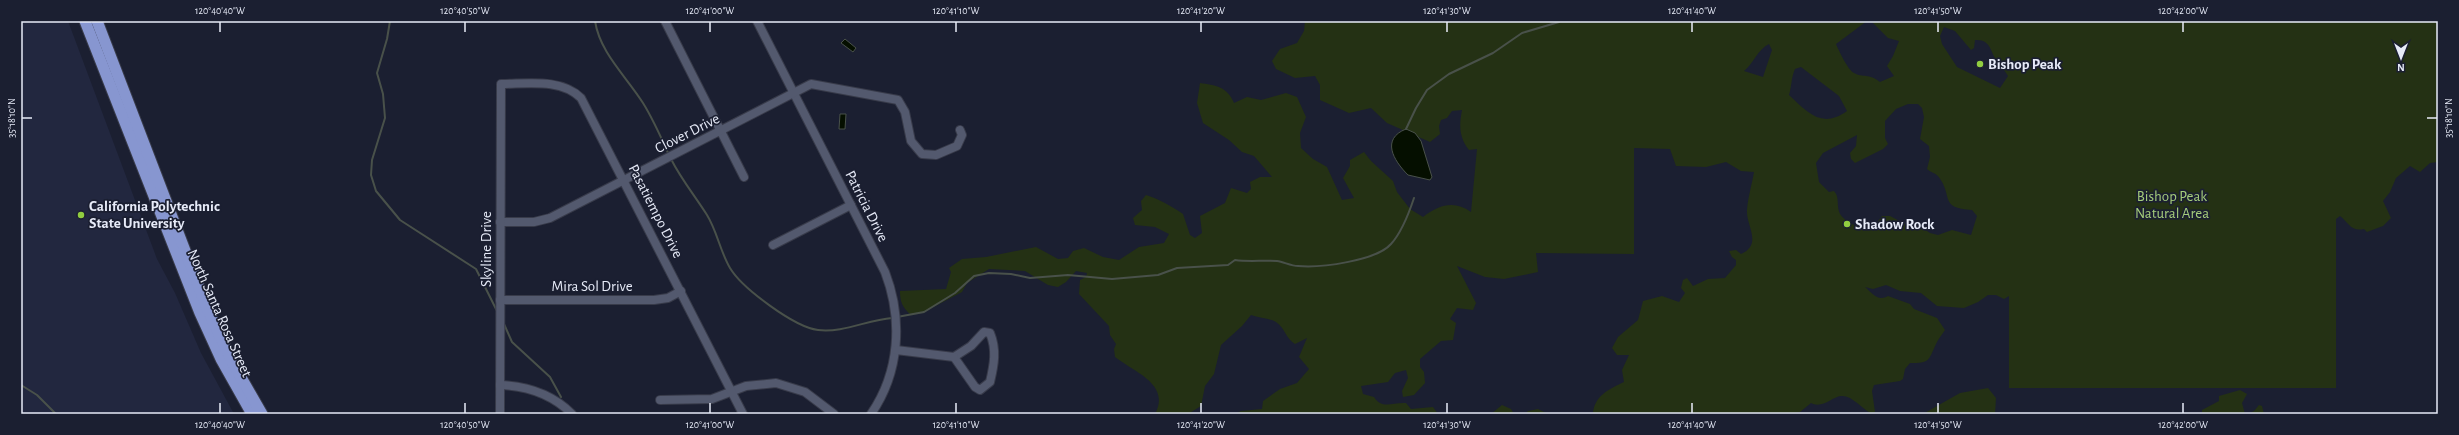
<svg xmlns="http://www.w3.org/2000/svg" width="2459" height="435" viewBox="0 0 2459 435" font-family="'Alegreya Sans',sans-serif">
<rect width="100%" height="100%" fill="#1b1f31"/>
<path fill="#22273f" d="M 21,21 L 68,21 L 157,259 L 175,293 L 201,353 L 234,414 L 21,414 Z"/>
<g fill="#243114" fill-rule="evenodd">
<path d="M 1305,21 L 1867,21 L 1836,44 C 1839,51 1848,70 1854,73 C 1863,78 1869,73 1880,82 L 1894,76 L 1887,66 L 1893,56 L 1899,41 L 1888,38 L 1871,21 L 2438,21 L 2438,162 L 2430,163 L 2420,172 L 2410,166 L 2396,178 L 2390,192 L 2383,201 L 2391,218 L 2383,226 L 2367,232 L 2364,229 C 2351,232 2349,223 2340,216 L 2336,219 L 2336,388 L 2009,388 L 2009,296 L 2004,299 L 1996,295 L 1988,295 L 1978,302 L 1964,308 L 1937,306 L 1921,293 L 1900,291 L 1886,285 L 1873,289 L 1865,287 C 1872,293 1878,302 1888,296 L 1910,304 L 1914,309 L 1937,318 L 1945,330 C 1942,335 1938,339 1936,344 C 1928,361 1930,363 1910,363 L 1905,369 L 1903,379 L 1900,381 L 1874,385 L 1872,391 L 1875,412 L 1871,413 C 1862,409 1852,395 1841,396 C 1832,397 1822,409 1811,403 L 1800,412 L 1789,414 L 1593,414 C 1594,396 1609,389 1624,382 L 1622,370 L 1629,355 L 1617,355 L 1612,348 L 1618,337 L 1638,320 L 1643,301 L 1662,296 L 1679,302 L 1685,293 L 1681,288 L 1683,280 L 1687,278 L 1693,286 L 1708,279 L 1725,278 L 1736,265 L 1736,260 L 1732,257 L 1729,251 L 1736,250 L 1741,254 C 1763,244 1746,226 1747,210 C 1748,197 1752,184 1754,172 L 1741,171 L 1726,162 L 1706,167 L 1676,166 L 1670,149 L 1634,148 L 1634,254 L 1536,253 L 1538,272 L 1504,279 L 1485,277 L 1457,266 L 1476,303 L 1473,310 L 1457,308 L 1450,319 L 1456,323 L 1453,340 L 1441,341 L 1420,359 L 1420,367 L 1424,372 L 1425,383 L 1414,395 L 1403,397 L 1402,391 L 1408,378 L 1406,370 L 1395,373 L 1388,382 L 1361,386 L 1363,394 L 1374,397 C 1382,410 1393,402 1406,403 L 1411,409 L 1433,407 L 1438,414 L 1235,414 L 1241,411 L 1262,409 L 1263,401 L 1280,389 L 1297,383 L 1309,369 L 1299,357 L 1307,338 L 1295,344 C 1286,339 1285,328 1276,322 C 1269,318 1259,318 1251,315 L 1242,326 L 1221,345 L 1214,374 L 1205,386 L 1201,406 L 1188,414 L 1155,414 C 1171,384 1134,372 1115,357 L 1114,349 L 1116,344 L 1110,335 L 1109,326 L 1079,294 L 1080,280 L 1086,277 L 1087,273 L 1076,271 L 1066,282 L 1058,287 L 1048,285 L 1025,271 L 989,269 L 967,283 L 962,292 L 924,312 L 910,314 C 902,307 900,301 900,291 L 946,289 L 951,272 L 949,268 L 962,259 L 986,257 L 1036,247 L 1058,259 L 1068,258 L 1073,251 L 1084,248 L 1103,257 L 1119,260 L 1139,247 L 1164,243 L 1169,234 L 1155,227 L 1135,225 L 1133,218 L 1142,210 L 1141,201 L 1146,195 C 1157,198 1173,207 1183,214 L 1190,235 L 1195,238 L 1202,233 L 1200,216 L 1225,203 L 1231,188 L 1247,193 L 1251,189 L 1250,182 L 1260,177 L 1272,177 L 1254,156 L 1242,152 L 1229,140 L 1203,123 L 1197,103 L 1200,83 C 1215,85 1228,87 1234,103 L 1247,97 L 1261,100 L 1286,93 L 1297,97 L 1306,117 L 1300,133 L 1301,148 L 1313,159 L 1327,167 L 1342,200 L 1354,198 L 1343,178 L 1350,166 L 1350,160 L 1364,152 L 1371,161 L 1393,181 L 1397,192 L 1410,209 L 1423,217 C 1439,205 1454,200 1471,212 L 1477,149 L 1469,150 C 1459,137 1459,126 1462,110 L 1452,111 L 1447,118 L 1441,120 L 1439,126 L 1440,134 L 1430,142 L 1387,123 L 1371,108 L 1349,113 L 1320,100 L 1320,85 L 1315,76 L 1295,78 L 1276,69 L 1272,61 L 1280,49 L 1297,43 L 1304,31 ZM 1944,27 L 1955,31 L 1971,50 L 1974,48 L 1975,40 C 1992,39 1990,53 1998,63 C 2002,67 2005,71 2008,76 L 2000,88 L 1957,67 L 1942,44 L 1940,36 ZM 1769,44 L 1772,50 L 1763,77 L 1744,71 C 1754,63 1757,50 1769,44 ZM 1801,67 L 1839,96 L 1847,111 C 1822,129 1808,113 1789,95 C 1792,85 1791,78 1795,69 ZM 1908,104 L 1918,104 L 1922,108 L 1924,117 L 1920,139 L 1929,146 L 1930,157 L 1927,169 C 1930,172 1935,173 1938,176 C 1954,196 1938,208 1972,210 L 1977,216 L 1971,235 L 1952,230 L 1938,235 L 1930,233 L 1921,227 L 1909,226 L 1890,216 L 1882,216 C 1879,220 1875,225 1871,227 C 1861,230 1845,222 1840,214 C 1836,206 1840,197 1834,191 L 1829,192 L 1819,182 L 1816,163 L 1823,153 L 1857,135 L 1856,146 L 1850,153 L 1851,159 L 1855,163 L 1883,149 L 1888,144 L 1885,138 L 1885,121 L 1896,109 Z"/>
<path d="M 1988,388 L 1996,398 L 1995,414 L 1923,414 L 1960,393 Z"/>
<path d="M 2240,390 L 2247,394 L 2242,403 L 2245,414 L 2202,414 L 2202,410 L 2219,401 L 2219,396 Z"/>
<path d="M 1502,405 L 1511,409 L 1514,414 L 1491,414 Z"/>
<path d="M 2259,405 L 2262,406 L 2264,414 L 2247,414 L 2254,411 Z"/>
<path d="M 1538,409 L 1548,414 L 1525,414 L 1528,411 Z"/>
</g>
<g fill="#050f00" stroke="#49514a">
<path d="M 845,39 L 856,48 L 853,52 L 841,43 Z"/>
<path d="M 840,114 L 846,114 L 845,129 L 839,129 Z"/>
<path d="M 1406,129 L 1415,133 L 1421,141 L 1432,177 L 1430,180 L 1408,175 C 1393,160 1381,139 1406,129 Z"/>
</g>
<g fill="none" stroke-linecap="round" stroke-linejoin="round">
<g stroke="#49514a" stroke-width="2">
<path d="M 390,21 L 387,39 L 377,73 L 383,94 L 385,118 L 372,160 L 371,175 L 376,191 L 400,220 L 476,269 L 498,313"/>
<path d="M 595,21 C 600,53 626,76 643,103 C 653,119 661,137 669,155"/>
<path d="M 1406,129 L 1416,108 L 1427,90 L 1449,74 L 1493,53 L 1522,33 L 1559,22"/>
<path d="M 671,159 C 681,179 695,196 707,215 C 717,231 720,251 730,268 C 742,288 794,327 818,330 C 843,333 867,320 892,318"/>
<path d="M 897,317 L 924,312 L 955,293 L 974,276 L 989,273 L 1011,274 L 1030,278 L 1068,275 L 1112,279 L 1158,275 L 1177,268 L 1228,265 L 1235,260 C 1249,262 1263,260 1277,261 C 1284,262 1291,266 1298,266 C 1320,268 1376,261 1391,244 C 1402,232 1409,213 1414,198"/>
<path d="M 504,324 L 512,342 L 550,377 L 561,397"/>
<path d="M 21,385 L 37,395 L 56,414"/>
</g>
<defs>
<g id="minor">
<path d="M 665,21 L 744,177"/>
<path d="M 757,21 L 885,272 C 903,319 900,372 871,414"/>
<path d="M 500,222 L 534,222 L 550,218 L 811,84 L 898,100 L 905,112 L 911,141 L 922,154 L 936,155 L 957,146 L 962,135 L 960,130"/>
<path d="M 773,245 L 851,205"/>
<path d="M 500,300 L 654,300 L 668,298 L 681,291"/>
<path d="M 984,332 L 990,333 C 997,350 994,365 990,382 L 980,390 L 975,387 L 954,357 L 971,346 Z"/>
<path d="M 896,350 L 954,357"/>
<path d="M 500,385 C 527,386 553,395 572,414"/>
<path d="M 660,400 L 712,399 L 746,386 L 776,383 L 805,392 L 834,414"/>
<path d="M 500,414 L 501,84 C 527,84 561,78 581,98 L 743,414"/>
</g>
<g id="trunk">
<path d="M 85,21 L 200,313 L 221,359 L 252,414"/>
<path d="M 97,21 L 207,308 L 231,360 L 262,414"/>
</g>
</defs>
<use href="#minor" stroke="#383b4a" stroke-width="10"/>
<use href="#trunk" stroke="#383b4a" stroke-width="13"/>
<use href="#minor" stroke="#53596e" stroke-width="8"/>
<use href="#trunk" stroke="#8796d0" stroke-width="11"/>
</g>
<path fill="none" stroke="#e7ebf8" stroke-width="1.5" d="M 220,22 L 220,32M 465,22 L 465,32M 710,22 L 710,32M 956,22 L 956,32M 1201,22 L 1201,32M 1447,22 L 1447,32M 1692,22 L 1692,32M 1938,22 L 1938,32M 2183,22 L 2183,32M 22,118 L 32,118M 2427,118 L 2437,118M 220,403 L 220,413M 465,403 L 465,413M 710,403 L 710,413M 956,403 L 956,413M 1201,403 L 1201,413M 1447,403 L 1447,413M 1692,403 L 1692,413M 1938,403 L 1938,413M 2183,403 L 2183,413"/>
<g fill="#91cd40" stroke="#1b1f31" stroke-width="1.5">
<circle cx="1980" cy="64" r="4"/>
<circle cx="81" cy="215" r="4"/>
<circle cx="1847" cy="224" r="4"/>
</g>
<g text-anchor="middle" stroke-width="3.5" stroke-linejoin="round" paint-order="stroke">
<g font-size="15" font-weight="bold" fill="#e7ebf8" stroke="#1b1f31" text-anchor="start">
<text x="1988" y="69">Bishop Peak</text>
<text x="89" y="211">California Polytechnic<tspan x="89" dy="17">State University</tspan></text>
<text x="1855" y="229">Shadow Rock</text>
</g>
<g font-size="15" fill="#e7ebf8" stroke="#1b1f31">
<text transform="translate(687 133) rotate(-27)" y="5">Clover Drive</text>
<text transform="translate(867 206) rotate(63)" y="5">Patricia Drive</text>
<text transform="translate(656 211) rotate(63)" y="5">Pasatiempo Drive</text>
<text transform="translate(486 249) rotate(-90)" y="5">Skyline Drive</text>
<text x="592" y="291">Mira Sol Drive</text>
<text transform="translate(220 313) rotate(66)" y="5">North Santa Rosa Street</text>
</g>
<g font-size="15" fill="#a5cd7b" stroke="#1b1f31">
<text x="2172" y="201">Bishop Peak<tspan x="2172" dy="17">Natural Area</tspan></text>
</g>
</g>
<rect width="2459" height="435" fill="none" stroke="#1b1f31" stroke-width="44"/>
<g transform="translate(2401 58) rotate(180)" stroke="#1b1f31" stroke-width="3" paint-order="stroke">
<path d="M0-3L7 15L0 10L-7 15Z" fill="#e7ebf8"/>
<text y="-6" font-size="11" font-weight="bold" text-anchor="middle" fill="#e7ebf8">N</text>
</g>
<rect x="22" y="22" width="2415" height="391" fill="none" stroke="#e7ebf8" stroke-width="1.5"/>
<g font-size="10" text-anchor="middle" fill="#e7ebf8">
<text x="220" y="14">120°40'40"W</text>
<text x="465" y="14">120°40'50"W</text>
<text x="710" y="14">120°41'00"W</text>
<text x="956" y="14">120°41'10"W</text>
<text x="1201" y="14">120°41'20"W</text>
<text x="1447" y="14">120°41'30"W</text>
<text x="1692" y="14">120°41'40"W</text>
<text x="1938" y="14">120°41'50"W</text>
<text x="2183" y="14">120°42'00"W</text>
<text transform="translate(2448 118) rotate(-90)" y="4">35°18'10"N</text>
<text transform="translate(11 118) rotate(-90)" y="4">35°18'10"N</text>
<text x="220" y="428">120°40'40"W</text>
<text x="465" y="428">120°40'50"W</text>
<text x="710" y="428">120°41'00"W</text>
<text x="956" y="428">120°41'10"W</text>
<text x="1201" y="428">120°41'20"W</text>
<text x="1447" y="428">120°41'30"W</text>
<text x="1692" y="428">120°41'40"W</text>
<text x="1938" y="428">120°41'50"W</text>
<text x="2183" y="428">120°42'00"W</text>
</g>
</svg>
